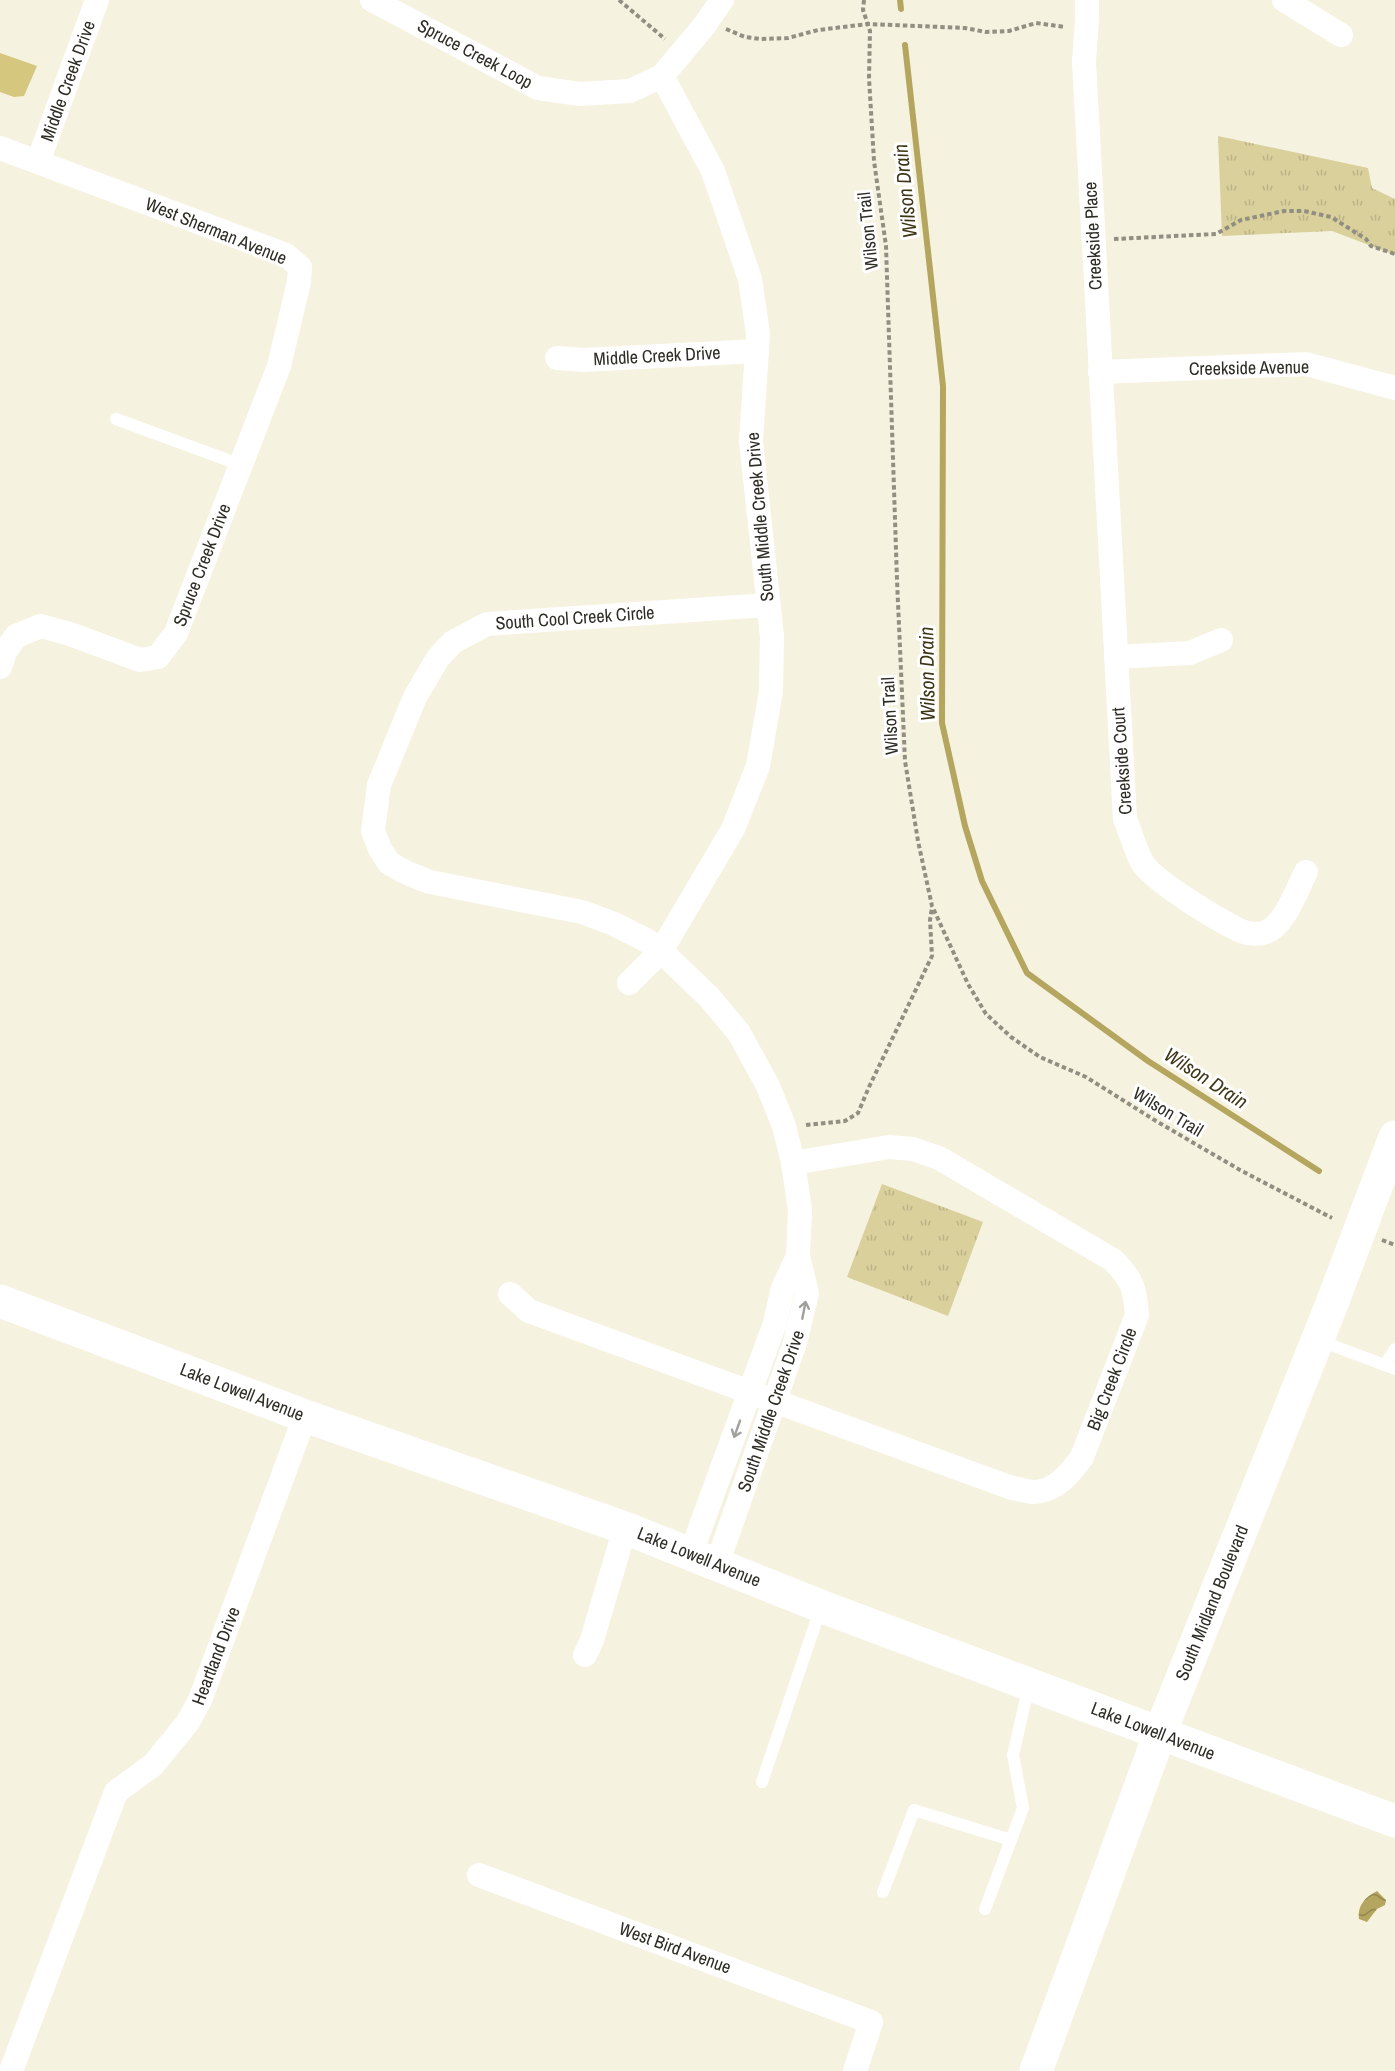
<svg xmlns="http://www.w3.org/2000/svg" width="1395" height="2071" viewBox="0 0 1395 2071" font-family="'Archivo Narrow',sans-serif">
<defs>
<pattern id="park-tufts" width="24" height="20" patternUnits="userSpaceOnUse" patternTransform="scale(1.5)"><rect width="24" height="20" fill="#dad09c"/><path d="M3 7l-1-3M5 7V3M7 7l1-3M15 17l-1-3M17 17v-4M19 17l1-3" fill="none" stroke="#bbb386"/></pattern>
<pattern id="water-waves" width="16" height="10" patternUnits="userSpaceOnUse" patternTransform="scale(1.5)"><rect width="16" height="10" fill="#b5a65f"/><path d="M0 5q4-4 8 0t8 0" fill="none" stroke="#94874e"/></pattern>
</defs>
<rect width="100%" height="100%" fill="#f6f2e0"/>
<g fill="url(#park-tufts)">
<path d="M 1218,136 L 1368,168 L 1372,188 L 1395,199 L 1395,255 L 1332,231 L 1222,236 Z"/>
<path d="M 882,1184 L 983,1222 L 948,1316 L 847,1277 Z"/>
</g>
<path fill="url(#water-waves)" d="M 1377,1891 L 1386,1900 L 1385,1905 L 1377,1909 L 1367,1922 L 1359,1919 C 1357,1906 1365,1897 1377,1891 Z"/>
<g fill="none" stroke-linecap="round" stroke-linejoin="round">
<g stroke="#b5a65f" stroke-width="6">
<path d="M 900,0 L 901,9"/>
<path d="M 905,45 L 943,386 L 942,723 L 965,826 L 982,881 L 1027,973 L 1148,1061 L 1319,1171"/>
</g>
</g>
<path fill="#d6c77f" d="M 0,53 L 37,66 L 24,96 L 14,97 L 0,92 Z"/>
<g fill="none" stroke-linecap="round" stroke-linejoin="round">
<g stroke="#918f82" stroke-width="4" stroke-dasharray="4.5 3" stroke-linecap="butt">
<path d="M 619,0 L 665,39"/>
<path d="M 864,0 L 863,10 L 870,31 L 869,78 L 874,161 L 886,246 L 897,580 L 905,761 L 918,841 L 932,906 L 968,984 L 986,1014 L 1011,1037 L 1040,1057 L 1086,1077 L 1156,1121 L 1240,1170 L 1332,1218"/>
<path d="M 726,29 L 745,37 L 760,39 L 788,38 L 818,30 L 868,24 L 965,28 L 986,32 L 1009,31 L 1036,23 L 1065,27"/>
<path d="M 1114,239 L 1216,234 L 1241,220 L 1284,211 L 1304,211 L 1331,217 L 1366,239 L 1371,246 L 1395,254"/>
<path d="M 806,1125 L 845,1121 L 858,1113 L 869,1087 L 932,956 L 930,920 L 932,907"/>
<path d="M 1382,1240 L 1395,1245"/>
</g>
<g stroke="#fff" stroke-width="12">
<path d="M 116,419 L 241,465"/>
<path d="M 1318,1340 L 1395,1369"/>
<path d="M 1385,1365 L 1395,1349"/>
<path d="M 762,1782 L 821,1607"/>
<path d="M 883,1892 L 914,1810 L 1011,1840"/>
<path d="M 985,1909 L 1023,1808 L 1013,1755 L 1029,1685"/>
</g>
<g stroke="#fff" stroke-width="24">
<path d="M 372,0 L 538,88 L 580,94 L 630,91 L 662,76 L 704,26 L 722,0"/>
<path d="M 1087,0 L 1087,20 L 1084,61 L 1125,819 C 1131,833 1135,849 1142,862 C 1153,881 1218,920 1239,930 C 1247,934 1258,935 1266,932 C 1285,925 1297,889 1306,872"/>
<path d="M 1284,0 L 1341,35"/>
<path d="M 0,148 L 286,255 L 300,267 L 299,282 L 279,366 L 176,633 L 158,657 L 140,660 L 70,634 L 41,626 L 16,636 L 5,652 L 0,667"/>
<path d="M 38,162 L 97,0"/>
<path d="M 557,358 L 584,360 L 757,351"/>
<path d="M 1100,372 L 1306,364 L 1395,388"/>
<path d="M 1116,657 L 1190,653 L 1221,640"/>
<path d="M 629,983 L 661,951 L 733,829 L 758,766 L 771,691 L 772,636 L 751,441 L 758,334 L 750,279 L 713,171 L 662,76"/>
<path d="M 510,1294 L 529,1311 L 1009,1487 C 1017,1489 1025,1491 1033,1492 C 1055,1492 1070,1474 1082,1457 L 1137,1315 C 1135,1288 1132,1279 1113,1260 L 939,1158 L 913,1149 L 889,1147 L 793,1163"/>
<path d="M 691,1553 L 775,1323 L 783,1288 L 798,1256"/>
<path d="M 717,1564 L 795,1343 L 807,1293 L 798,1256 L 800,1210 L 793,1163 L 784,1126 L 768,1086 L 739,1033 L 709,997 L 661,951 L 646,940 L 614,924 L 582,912 L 430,882 L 407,873 L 389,863 L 380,849 L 373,831 L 379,785 L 415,697 L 438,658 L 453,642 L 487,624 L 768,605"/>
<path d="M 585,1655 L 592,1640 L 625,1528"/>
<path d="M 479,1875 L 871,2022 L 855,2071"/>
<path d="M 11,2071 L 116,1792 L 153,1765 L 188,1722 L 200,1700 L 305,1416"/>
</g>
<g stroke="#fff" stroke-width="33">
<path d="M 0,1301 L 305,1416 L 625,1528 L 828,1609 L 1395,1821"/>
<path d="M 1036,2071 L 1160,1733 L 1331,1306 L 1395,1137"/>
</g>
</g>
<defs><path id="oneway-shaft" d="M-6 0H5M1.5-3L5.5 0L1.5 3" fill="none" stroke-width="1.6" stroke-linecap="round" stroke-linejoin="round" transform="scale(1.5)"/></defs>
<g stroke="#a0a09d">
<use href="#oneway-shaft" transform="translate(804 1310) rotate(-79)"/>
<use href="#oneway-shaft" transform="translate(737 1429) rotate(110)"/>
</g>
<g text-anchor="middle" stroke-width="6" stroke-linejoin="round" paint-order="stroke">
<g font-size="18" fill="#2d2c25" stroke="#fff">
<text transform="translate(475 54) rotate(28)" y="6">Spruce Creek Loop</text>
<text transform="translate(68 81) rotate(-70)" y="6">Middle Creek Drive</text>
<text transform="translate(216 231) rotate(22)" y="6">West Sherman Avenue</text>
<text transform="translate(868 231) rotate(-96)" y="6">Wilson Trail</text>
<text transform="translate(1093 236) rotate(-93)" y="6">Creekside Place</text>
<text transform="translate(657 356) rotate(-3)" y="6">Middle Creek Drive</text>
<text transform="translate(1249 368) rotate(-1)" y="6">Creekside Avenue</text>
<text transform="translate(760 517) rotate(-95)" y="6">South Middle Creek Drive</text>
<text transform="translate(202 565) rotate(-69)" y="6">Spruce Creek Drive</text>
<text transform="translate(575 618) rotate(-4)" y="6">South Cool Creek Circle</text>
<text transform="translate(890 716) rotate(-93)" y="6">Wilson Trail</text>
<text transform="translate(1122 761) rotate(-94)" y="6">Creekside Court</text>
<text transform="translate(1168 1112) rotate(31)" y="6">Wilson Trail</text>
<text transform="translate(1112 1379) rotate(-69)" y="6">Big Creek Circle</text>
<text transform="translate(242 1392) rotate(21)" y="6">Lake Lowell Avenue</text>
<text transform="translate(771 1411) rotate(-71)" y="6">South Middle Creek Drive</text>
<text transform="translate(699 1557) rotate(22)" y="6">Lake Lowell Avenue</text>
<text transform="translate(1212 1603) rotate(-68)" y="6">South Midland Boulevard</text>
<text transform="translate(216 1656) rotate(-69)" y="6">Heartland Drive</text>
<text transform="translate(1153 1731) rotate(21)" y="6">Lake Lowell Avenue</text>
<text transform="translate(675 1948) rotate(20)" y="6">West Bird Avenue</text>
</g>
<g font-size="20" font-style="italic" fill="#3d3616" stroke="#fff">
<text transform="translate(905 191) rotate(-96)" y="7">Wilson Drain</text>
<text transform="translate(927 674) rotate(-91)" y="7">Wilson Drain</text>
<text transform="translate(1206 1078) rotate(33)" y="7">Wilson Drain</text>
</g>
</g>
</svg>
